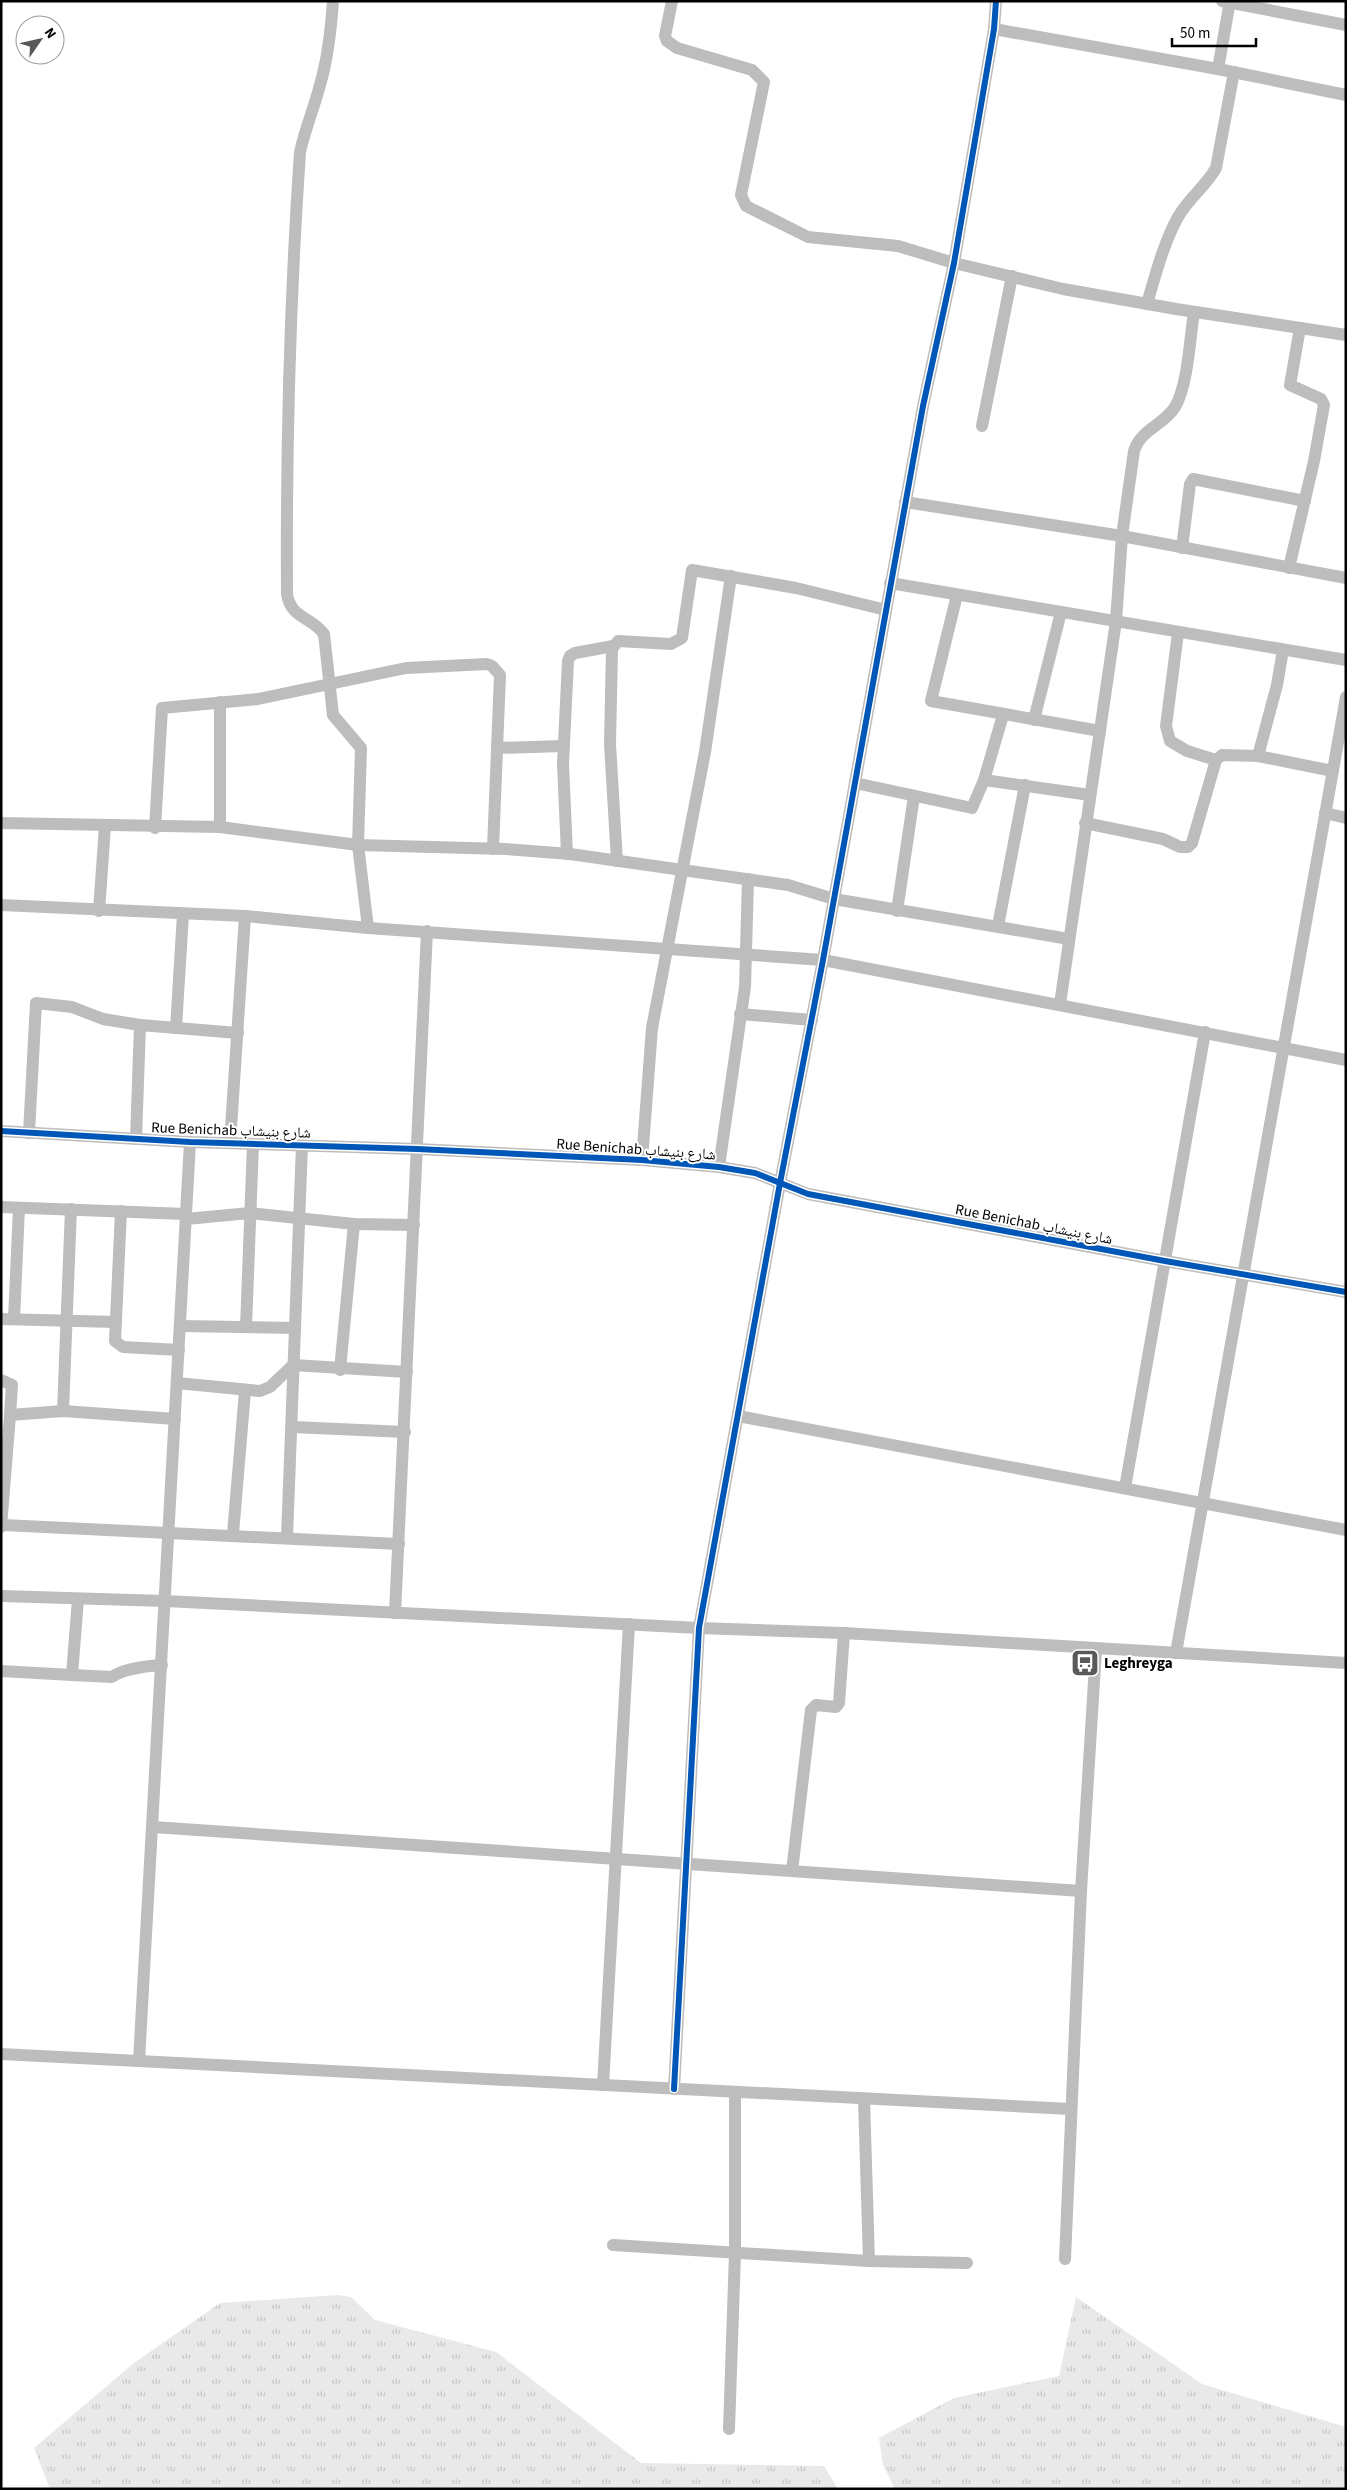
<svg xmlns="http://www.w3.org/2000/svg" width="1347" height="2490" viewBox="0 0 1347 2490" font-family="'Source Sans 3','Noto Naskh Arabic',sans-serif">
<defs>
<pattern id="grass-tufts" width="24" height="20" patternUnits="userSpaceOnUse" patternTransform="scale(1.25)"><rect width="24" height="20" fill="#e9e9e9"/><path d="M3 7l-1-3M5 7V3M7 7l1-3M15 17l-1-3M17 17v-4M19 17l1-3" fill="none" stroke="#c6c6c6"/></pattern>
</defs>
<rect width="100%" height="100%" fill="#fff"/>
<g fill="url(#grass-tufts)">
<path d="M 338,2295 L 351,2297 L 375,2320 L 496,2352 L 641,2463 L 824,2466 L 838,2489 L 50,2489 L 34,2448 L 134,2363 L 220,2303 Z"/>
<path d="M 1076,2297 L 1202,2384 L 1346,2427 L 1346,2489 L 895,2489 L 883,2465 L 879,2438 L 954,2398 L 1059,2376 Z"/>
</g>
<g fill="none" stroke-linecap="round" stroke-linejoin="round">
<g stroke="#bdbdbd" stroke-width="12">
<path d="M 333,1 C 331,30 328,58 320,85 C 314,108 305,129 300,152 C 290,299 286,446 287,594 C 291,619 311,616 324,634 L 333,715 L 361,748 L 358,845 L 368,928"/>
<path d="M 672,1 L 665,36 L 667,41 L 677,48 L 752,70 L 764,82 L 741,195 L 746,206 L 808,237 L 898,246 L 954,263 L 1063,289 L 1176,309 L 1346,335"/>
<path d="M 1222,1 L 1346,25"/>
<path d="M 994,29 L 1218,69 L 1346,95"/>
<path d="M 1218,69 L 1230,1"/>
<path d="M 1147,304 C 1155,276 1164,242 1178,217 C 1188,199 1206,186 1216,168 L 1234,72"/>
<path d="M 982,426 L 1012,276"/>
<path d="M 905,502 L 1122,536 L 1346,578"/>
<path d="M 1182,548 L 1190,484 L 1193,479 L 1305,501"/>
<path d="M 1289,568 L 1314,461 L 1324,405 L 1321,399 L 1290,385 L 1300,328"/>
<path d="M 890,583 L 1346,660"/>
<path d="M 957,595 L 931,701 L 1100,731"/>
<path d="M 1178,633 L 1166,726 L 1170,741 L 1187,751 L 1216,760"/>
<path d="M 1034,720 L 1061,612"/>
<path d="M 497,748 L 564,746"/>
<path d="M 1258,756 L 1277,685 L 1283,650"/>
<path d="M 984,780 L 1090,795"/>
<path d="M 855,783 L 972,808 L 984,780 L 1003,715"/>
<path d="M 1325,813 L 1346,818"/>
<path d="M 1,823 L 220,827 L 358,845 L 506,849 L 570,854 L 788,885 L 834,899 L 1069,939"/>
<path d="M 1085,823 L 1163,839 L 1180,847 L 1188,847 L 1192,843 L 1216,760 L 1222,755 L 1258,756 L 1333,771"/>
<path d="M 220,827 L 220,702"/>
<path d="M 155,828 L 162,708 L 258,699 L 406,668 L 487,664 L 492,666 L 500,675 L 493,849"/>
<path d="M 567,854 L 563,764 L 568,661 L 570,656 L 575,653 L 613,646"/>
<path d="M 617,861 L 610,744 L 612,649 L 618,641 L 671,644 L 682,638 L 692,570 L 796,588 L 886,610"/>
<path d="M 1,905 L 245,916 L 368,928 L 823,960 L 1346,1060"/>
<path d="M 99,911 L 105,826"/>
<path d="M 897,911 L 914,796"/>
<path d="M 998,926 L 1025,785"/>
<path d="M 1060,1004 L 1116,621 L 1122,536 L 1134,451 C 1141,429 1164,425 1175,407 C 1188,385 1190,337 1194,312"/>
<path d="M 740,1014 L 812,1020"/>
<path d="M 176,1028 L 183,914"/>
<path d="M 1,1131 L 190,1142 L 417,1149 L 642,1160 L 719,1167 L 755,1173 L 808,1194 L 1165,1261 L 1346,1292"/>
<path d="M 29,1133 L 36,1003 L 72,1007 L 103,1019 L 140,1025 L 238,1033"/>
<path d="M 136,1139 L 140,1025"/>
<path d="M 230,1143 L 245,916"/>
<path d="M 642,1160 L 652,1028 L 705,752 L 731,576"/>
<path d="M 719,1167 L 745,987 L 748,879"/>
<path d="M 1,1207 L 186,1214"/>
<path d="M 121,1211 L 115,1341 L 123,1347 L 179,1350"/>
<path d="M 186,1219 L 250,1213 L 354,1224 L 414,1225"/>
<path d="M 1,1319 L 116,1322"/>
<path d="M 14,1319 L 19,1208"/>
<path d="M 180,1326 L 294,1328"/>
<path d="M 246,1327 L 253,1144"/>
<path d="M 340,1370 L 354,1224"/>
<path d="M 1,1380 L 12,1385 L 10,1415"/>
<path d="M 177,1383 L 260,1391 L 270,1387 L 293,1365 L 407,1372"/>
<path d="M 63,1411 L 71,1209"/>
<path d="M 738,1416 L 1346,1530"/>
<path d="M 293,1427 L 405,1432"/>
<path d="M 1125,1488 L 1205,1032"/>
<path d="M 3,1525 L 399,1544"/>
<path d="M 1,1527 L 10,1415 L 63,1411 L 175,1419"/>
<path d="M 233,1534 L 245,1391"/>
<path d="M 287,1537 L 302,1145"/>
<path d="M 1,1596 L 165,1601 L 699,1628 L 844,1633 L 1346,1663"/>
<path d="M 395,1613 L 427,931"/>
<path d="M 1176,1653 L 1346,697"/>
<path d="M 1,1671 L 72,1675 L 78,1599"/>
<path d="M 72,1675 L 112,1677 C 123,1669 147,1666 162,1665"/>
<path d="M 153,1827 L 1081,1891"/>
<path d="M 792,1871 L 811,1710 L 816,1705 L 836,1707 L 839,1703 L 844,1633"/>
<path d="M 1,2054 L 1071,2109"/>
<path d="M 139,2061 L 190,1142"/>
<path d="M 603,2085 L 629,1624"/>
<path d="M 674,2089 L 699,1628 L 780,1183 L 823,960 L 923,406 L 954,263 L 994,29 L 996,1"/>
<path d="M 864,2099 L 869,2261"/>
<path d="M 613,2245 L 869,2261 L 967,2263"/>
<path d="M 1065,2259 L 1081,1891 L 1096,1649"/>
<path d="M 729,2429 L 735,2253 L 735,2092"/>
</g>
<defs>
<g id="cycleway">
<path d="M 1,1131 L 190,1142 L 417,1149 L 642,1160 L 719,1167 L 755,1173 L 808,1194 L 1165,1261 L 1346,1292"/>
<path d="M 674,2089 L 699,1628 L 780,1183 L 823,960 L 923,406 L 954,263 L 994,29 L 996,1"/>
</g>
</defs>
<use href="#cycleway" stroke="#fff" stroke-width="9"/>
<use href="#cycleway" stroke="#0057b8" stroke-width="6"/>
</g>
<defs>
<symbol id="bus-square" viewBox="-11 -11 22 22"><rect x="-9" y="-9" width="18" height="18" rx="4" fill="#595959" stroke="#fff"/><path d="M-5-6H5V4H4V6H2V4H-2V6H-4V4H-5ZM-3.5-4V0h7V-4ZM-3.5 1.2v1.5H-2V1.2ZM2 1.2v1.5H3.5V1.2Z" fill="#fff"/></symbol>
</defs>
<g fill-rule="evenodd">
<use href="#bus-square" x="1069" y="1647" width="32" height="32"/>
</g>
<g text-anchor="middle" stroke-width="4" stroke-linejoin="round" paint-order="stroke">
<g font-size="15" fill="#000" stroke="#fff">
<text transform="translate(231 1130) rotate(2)" y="5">Rue Benichab شارع بنيشاب</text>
<text transform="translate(636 1149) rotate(4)" y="5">Rue Benichab شارع بنيشاب</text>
<text transform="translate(1034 1224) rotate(11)" y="5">Rue Benichab شارع بنيشاب</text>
</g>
<g font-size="15" font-weight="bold" fill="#000" stroke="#fff" text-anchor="start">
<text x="1104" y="1668">Leghreyga</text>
</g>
</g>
<rect width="1347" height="2490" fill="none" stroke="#000000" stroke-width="5"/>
<g transform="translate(40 40) rotate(56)"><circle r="24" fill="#ffffff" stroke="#999999"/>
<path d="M0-4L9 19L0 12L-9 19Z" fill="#595959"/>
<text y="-8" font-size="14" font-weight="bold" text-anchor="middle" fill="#000000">N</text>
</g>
<path d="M1172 38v8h84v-8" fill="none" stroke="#000000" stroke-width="2.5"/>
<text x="1180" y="38" font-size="15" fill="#000000" stroke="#ffffff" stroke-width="4" paint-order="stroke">50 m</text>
</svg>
